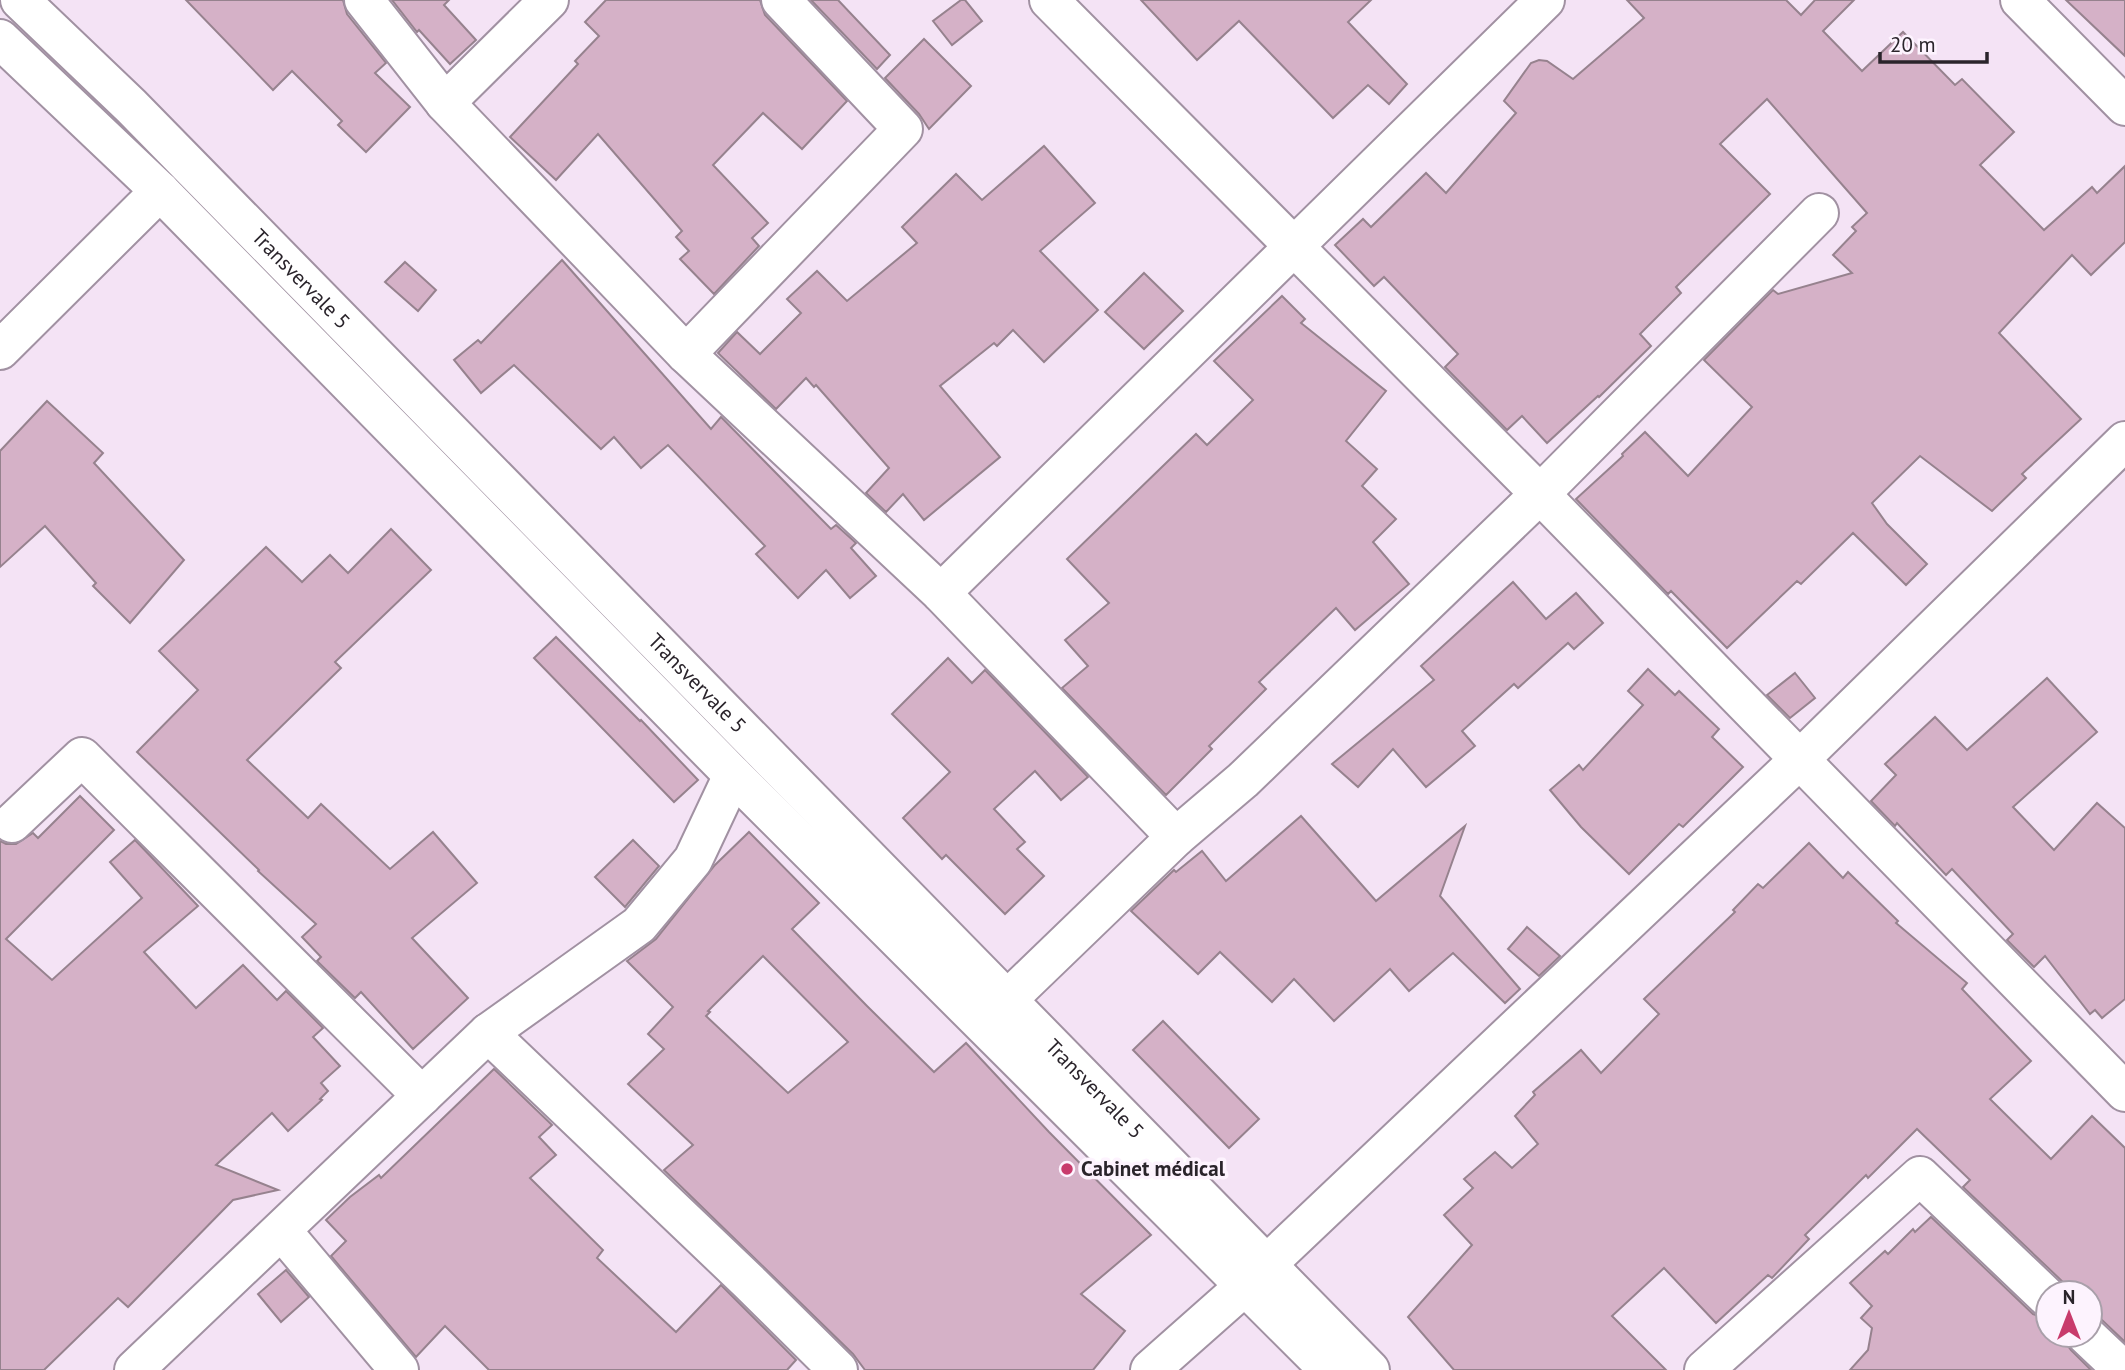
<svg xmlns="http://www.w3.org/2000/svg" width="2125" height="1370" viewBox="0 0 2125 1370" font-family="'PT Sans',sans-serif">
<rect width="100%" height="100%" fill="#f4e3f5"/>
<g fill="#d5b1c7" stroke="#96828e" stroke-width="2" fill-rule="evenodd">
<path d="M 186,0 L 343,0 L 347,14 L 386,63 L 375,73 L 410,107 L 366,152 L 338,125 L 342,121 L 292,71 L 273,90 Z"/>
<path d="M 392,0 L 449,0 L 444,5 L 476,40 L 450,64 L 419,30 L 417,32 Z"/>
<path d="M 606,0 L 760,0 L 765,15 L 847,101 L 802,149 L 763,113 L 713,165 L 768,223 L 752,238 L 759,246 L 714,294 L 680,259 L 689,251 L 676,237 L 682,231 L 598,134 L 556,180 L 510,137 L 578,64 L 575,61 L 599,36 L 585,22 Z"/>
<path d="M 811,0 L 838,0 L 890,55 L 877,69 Z"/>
<path d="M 961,0 L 965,0 L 982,21 L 952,45 L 933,21 Z"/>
<path d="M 1141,0 L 1371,0 L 1348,22 L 1407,84 L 1389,104 L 1368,85 L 1333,118 L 1239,21 L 1197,60 Z"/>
<path d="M 1627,0 L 1786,0 L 1801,15 L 1815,0 L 1854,0 L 1823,31 L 1862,71 L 1903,32 L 1955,85 L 1962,79 L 2014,132 L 1980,165 L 2044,230 L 2092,187 L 2097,193 L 2125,166 L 2125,242 L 2091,275 L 2072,255 L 1999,333 L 2081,419 L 2022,474 L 2026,478 L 1992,511 L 1920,456 L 1872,503 L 1887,524 L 1927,564 L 1906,585 L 1853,533 L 1801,584 L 1797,581 L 1727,648 L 1671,591 L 1668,594 L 1576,499 L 1623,456 L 1622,454 L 1645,432 L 1688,476 L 1752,407 L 1704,360 L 1773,290 L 1778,294 L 1852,273 L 1833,255 L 1856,231 L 1852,227 L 1867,213 L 1767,99 L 1720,144 L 1770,194 L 1676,287 L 1681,293 L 1640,334 L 1651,346 L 1599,397 L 1598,396 L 1547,443 L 1522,416 L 1507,430 L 1445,367 L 1458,354 L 1384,277 L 1374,286 L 1335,245 L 1363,219 L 1371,227 L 1426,173 L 1446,193 L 1516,113 L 1504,101 L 1531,63 L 1539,60 L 1547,61 L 1573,79 L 1644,18 Z"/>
<path d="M 2066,0 L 2125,0 L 2125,56 Z"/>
<path d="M 924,39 L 971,86 L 929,129 L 919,114 L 885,78 Z"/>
<path d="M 1044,146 L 1095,203 L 1040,251 L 1098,310 L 1044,362 L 1013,330 L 997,346 L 994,343 L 940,386 L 1000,457 L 924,520 L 903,494 L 886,512 L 866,493 L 889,468 L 816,385 L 814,387 L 806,378 L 776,409 L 718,353 L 737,332 L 760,354 L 801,313 L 787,299 L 817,271 L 847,301 L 917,243 L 902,227 L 956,174 L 982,200 Z"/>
<path d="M 562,260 L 711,429 L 721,417 L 831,529 L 836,525 L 856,543 L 851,548 L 876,576 L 850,598 L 826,570 L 798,598 L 756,554 L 765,546 L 668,445 L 641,468 L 614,437 L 601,449 L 514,365 L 481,393 L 454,360 L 478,340 L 481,343 Z"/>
<path d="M 405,262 L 436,290 L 418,311 L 385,282 Z"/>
<path d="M 1144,273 L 1183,311 L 1144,349 L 1105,312 Z"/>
<path d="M 1282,296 L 1305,319 L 1301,323 L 1386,391 L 1346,441 L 1377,469 L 1362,486 L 1396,519 L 1373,542 L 1409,584 L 1355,630 L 1336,608 L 1259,682 L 1266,689 L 1209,746 L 1212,749 L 1166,795 L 1062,688 L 1088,666 L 1065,640 L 1109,603 L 1067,559 L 1196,434 L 1207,445 L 1253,400 L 1214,361 Z"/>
<path d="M 47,401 L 103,453 L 94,463 L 184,560 L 130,623 L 93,586 L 96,583 L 45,526 L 0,567 L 0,451 Z"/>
<path d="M 391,529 L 431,570 L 335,662 L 341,668 L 247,760 L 308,818 L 321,804 L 390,869 L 433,832 L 477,883 L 412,938 L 468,998 L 413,1049 L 361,992 L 355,998 L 317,961 L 321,957 L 302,937 L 316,924 L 258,871 L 259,870 L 137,752 L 198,690 L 159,651 L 266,547 L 302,582 L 330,555 L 348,573 Z"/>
<path d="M 1513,582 L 1546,619 L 1576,593 L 1603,623 L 1574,649 L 1568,643 L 1518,688 L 1514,684 L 1462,731 L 1475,746 L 1426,787 L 1393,749 L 1358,787 L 1332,764 L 1434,680 L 1421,666 Z"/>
<path d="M 556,637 L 640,721 L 641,720 L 698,780 L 674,802 L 534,658 Z"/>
<path d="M 948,658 L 972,683 L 985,670 L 1088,777 L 1061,800 L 1035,771 L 994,809 L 1025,842 L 1017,849 L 1044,876 L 1005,914 L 946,855 L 942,859 L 903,818 L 950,772 L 892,714 Z"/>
<path d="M 1648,669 L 1675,695 L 1679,691 L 1719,729 L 1712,737 L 1743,767 L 1683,827 L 1679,824 L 1629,874 L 1581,827 L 1550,790 L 1579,765 L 1583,770 L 1643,705 L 1628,691 Z"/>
<path d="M 1795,673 L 1815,698 L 1790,718 L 1767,695 Z"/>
<path d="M 2047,678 L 2097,732 L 2013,807 L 2054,850 L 2097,803 L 2125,828 L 2125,999 L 2102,1018 L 2095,1010 L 2090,1014 L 2045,956 L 2034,967 L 2007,940 L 2013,934 L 1952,869 L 1946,875 L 1897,823 L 1895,826 L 1871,801 L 1896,775 L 1885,764 L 1935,717 L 1967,750 Z"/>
<path d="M 80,796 L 114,830 L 6,939 L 52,980 L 142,898 L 110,862 L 135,840 L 198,906 L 144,952 L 196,1008 L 243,965 L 277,1000 L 286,991 L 323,1028 L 313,1037 L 340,1066 L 321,1083 L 328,1091 L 320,1099 L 322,1100 L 288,1131 L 272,1113 L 216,1165 L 278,1190 L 233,1200 L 128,1307 L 118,1298 L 44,1370 L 0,1370 L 0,841 L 6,844 L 16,844 L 33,833 L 38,838 Z"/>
<path d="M 1301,816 L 1376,901 L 1465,826 L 1440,896 L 1520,989 L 1505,1003 L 1453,953 L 1409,991 L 1390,969 L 1334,1021 L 1294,979 L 1272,1002 L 1220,952 L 1198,974 L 1131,911 L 1174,870 L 1176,872 L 1202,851 L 1226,881 Z"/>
<path d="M 749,832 L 819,903 L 792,929 L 867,1006 L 934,1072 L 966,1043 L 1049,1132 L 1151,1235 L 1081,1294 L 1125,1331 L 1093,1370 L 865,1370 L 853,1354 L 664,1170 L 693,1145 L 628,1084 L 664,1049 L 648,1034 L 673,1007 L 627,961 L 656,939 L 715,865 ZM 763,956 L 848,1042 L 788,1093 L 706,1016 L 710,1012 L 708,1011 Z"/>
<path d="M 633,840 L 659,866 L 625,907 L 595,877 Z"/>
<path d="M 1809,843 L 1843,878 L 1848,872 L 1898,921 L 1896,923 L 1967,983 L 1962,989 L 2031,1061 L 1990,1099 L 2051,1159 L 2092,1116 L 2125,1148 L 2125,1342 L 2101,1319 L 2090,1314 L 2090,1293 L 2069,1293 L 2063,1282 L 1963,1187 L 1970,1180 L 1917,1129 L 1868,1178 L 1866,1175 L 1805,1235 L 1809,1239 L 1772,1278 L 1768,1275 L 1716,1323 L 1664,1268 L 1612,1316 L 1666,1370 L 1454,1370 L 1408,1317 L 1472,1245 L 1444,1215 L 1473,1188 L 1464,1179 L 1495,1152 L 1512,1168 L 1538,1144 L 1515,1116 L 1535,1095 L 1533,1092 L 1581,1050 L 1601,1073 L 1659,1014 L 1644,999 L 1735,912 L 1733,910 L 1758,884 L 1763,888 Z"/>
<path d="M 1527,927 L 1560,956 L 1539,976 L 1508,949 Z"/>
<path d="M 1163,1021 L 1259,1119 L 1229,1148 L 1133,1050 Z"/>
<path d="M 494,1069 L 552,1125 L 539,1137 L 556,1155 L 530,1178 L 603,1250 L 597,1258 L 676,1332 L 721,1285 L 796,1360 L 787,1370 L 489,1370 L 445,1326 L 416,1357 L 331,1256 L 346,1241 L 326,1220 L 350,1197 L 379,1175 L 381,1178 Z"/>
<path d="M 1931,1217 L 2033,1314 L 2048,1319 L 2048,1335 L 2065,1335 L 2065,1342 L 2071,1350 L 2091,1370 L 1850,1370 L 1868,1350 L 1872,1328 L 1861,1318 L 1872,1306 L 1850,1283 L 1885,1251 L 1888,1254 L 1913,1229 L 1915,1232 Z"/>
<path d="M 286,1270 L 309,1297 L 281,1322 L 258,1294 Z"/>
</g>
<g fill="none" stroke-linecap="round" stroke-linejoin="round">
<defs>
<g id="minor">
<path d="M 364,0 L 445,103 L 686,354 L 941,593 L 1176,837 L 1007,1000"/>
<path d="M 1049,0 L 1540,494 L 2125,1092"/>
<path d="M 2020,0 L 2125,106"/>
<path d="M 445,103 L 549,0"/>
<path d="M 0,350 L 160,191"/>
<path d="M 686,354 L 903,129 L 781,0"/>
<path d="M 941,593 L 1545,0"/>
<path d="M 12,823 L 82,757 L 422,1096"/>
<path d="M 1176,837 L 1243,780 L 1540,494 L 1819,213"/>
<path d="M 488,1033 L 748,1281 L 838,1370"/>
<path d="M 282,1231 L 399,1370"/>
<path d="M 1266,1265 L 1799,760 L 2125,441"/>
<path d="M 2086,1335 L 2123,1370"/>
<path d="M 134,1370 L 488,1033 L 639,925 L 693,860 L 733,775"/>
<path d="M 1150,1370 L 1246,1285"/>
<path d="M 1704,1370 L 1920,1176 L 2048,1298"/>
</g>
<g id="major">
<path id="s1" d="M 20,0 L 131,106 L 1370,1370"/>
<path d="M 0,39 L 160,191 L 733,775 L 1329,1370"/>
</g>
</defs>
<use href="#minor" stroke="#a191a2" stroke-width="42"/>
<use href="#major" stroke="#a191a2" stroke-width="42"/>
<use href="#minor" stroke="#fff" stroke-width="38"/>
<use href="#major" stroke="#fff" stroke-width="38"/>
</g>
<circle fill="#c83b6c" stroke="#fdf3fe" stroke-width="2.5" cx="1067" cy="1169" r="7"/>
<g text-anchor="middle" stroke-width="7" stroke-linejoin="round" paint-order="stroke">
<g font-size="21" fill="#2a242b" stroke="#fdf3fe">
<text dy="7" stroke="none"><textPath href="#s1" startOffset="396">Transvervale 5</textPath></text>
<text dy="7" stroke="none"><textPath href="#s1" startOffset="962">Transvervale 5</textPath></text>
<text dy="7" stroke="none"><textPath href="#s1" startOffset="1530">Transvervale 5</textPath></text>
</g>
<g font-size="21" font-weight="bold" fill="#2a242b" stroke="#fdf3fe" text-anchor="start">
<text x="1081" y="1176">Cabinet médical</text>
</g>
</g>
<g transform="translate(2069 1314)"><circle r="33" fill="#fdf3fe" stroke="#a9a0aa" stroke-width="2"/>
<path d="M0-5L12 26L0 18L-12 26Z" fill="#c83b6c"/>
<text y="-10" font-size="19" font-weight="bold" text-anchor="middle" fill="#2a242b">N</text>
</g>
<path d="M1880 52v10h107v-10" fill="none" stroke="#2a242b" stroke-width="3.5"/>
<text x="1890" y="52" font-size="21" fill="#2a242b" stroke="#fdf3fe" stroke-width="5" paint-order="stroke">20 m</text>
</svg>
